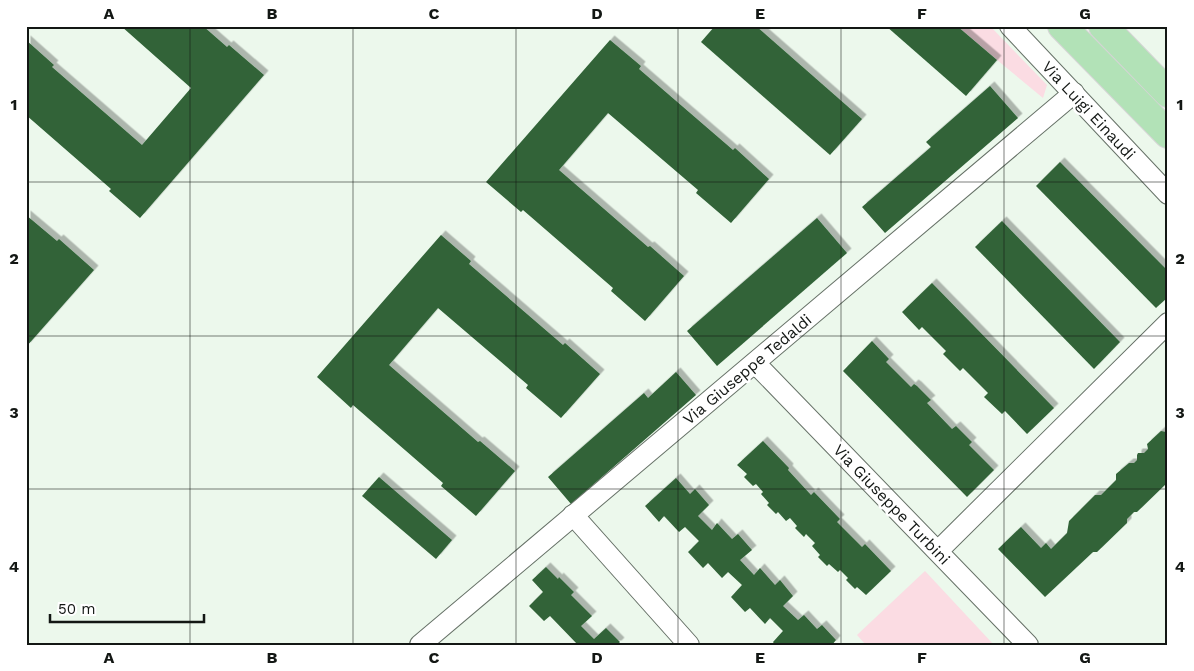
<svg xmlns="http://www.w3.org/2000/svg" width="1194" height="671" viewBox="0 0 1194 671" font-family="'Work Sans',sans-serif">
<defs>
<filter id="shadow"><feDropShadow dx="4.5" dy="-4.5" stdDeviation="0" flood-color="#0004"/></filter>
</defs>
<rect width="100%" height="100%" fill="#ecf8ec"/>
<g fill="#fbdce3">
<path d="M 957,26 L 990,26 L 1047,85 L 1043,98 L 997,60 Z"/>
<path d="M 925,571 L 994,645 L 866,645 L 857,635 Z"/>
</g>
<g fill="#306337" filter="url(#shadow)">
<path d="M 121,26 L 203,26 L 227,47 L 229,45 L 264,75 L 140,218 L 109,191 L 111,189 L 26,115 L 26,40 L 54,65 L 52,67 L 142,145 L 191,88 Z"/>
<path d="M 715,26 L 756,26 L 862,119 L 830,155 L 701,42 Z"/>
<path d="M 886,26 L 957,26 L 997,60 L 966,96 Z"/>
<path d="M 610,40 L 641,66 L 639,69 L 733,150 L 735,148 L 769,179 L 731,223 L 696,193 L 698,190 L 608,113 L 559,170 L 648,247 L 650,246 L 684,276 L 645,321 L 611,291 L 613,288 L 523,210 L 521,212 L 486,182 Z"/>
<path d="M 990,86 L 1018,118 L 885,233 L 862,207 L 931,147 L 926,142 Z"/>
<path d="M 1060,162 L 1168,271 L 1168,297 L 1156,308 L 1036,186 Z"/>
<path d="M 26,215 L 57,241 L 59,239 L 94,270 L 26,347 Z"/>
<path d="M 817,218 L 847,253 L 717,366 L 687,331 Z"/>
<path d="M 1002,221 L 1120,342 L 1094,369 L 975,247 Z"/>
<path d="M 441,235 L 471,261 L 469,264 L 563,345 L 565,343 L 600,374 L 561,418 L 526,388 L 528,385 L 438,308 L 389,365 L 478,442 L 480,441 L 515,471 L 476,516 L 441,486 L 443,483 L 353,405 L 351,408 L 317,377 Z"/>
<path d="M 932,283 L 1054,408 L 1027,434 L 1005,411 L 1002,414 L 984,397 L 988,393 L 963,368 L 960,371 L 943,354 L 946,351 L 922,327 L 919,330 L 902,312 Z"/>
<path d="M 872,341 L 889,359 L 886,362 L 911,387 L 914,384 L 917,386 L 931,400 L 927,403 L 952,429 L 956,426 L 972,442 L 969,445 L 994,470 L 967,497 L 843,371 Z"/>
<path d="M 676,372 L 696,395 L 571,504 L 548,477 L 644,393 L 648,398 Z"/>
<path d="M 1168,430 L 1168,482 L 1137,512 L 1134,512 L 1127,519 L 1127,523 L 1097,552 L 1093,552 L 1045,597 L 998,549 L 1021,527 L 1041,548 L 1046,543 L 1051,549 L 1067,533 L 1069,521 L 1095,495 L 1101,495 L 1116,480 L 1116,474 L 1129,463 L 1134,463 L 1137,460 L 1137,455 L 1138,453 L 1144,453 L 1148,449 L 1147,444 L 1161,431 L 1166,432 Z"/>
<path d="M 763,441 L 789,468 L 788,470 L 811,495 L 814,492 L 840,519 L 837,522 L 862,547 L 865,544 L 891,571 L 866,595 L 857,587 L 855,589 L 846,580 L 848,578 L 840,570 L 838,572 L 829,564 L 827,566 L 818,557 L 820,555 L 812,546 L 815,543 L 806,534 L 804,537 L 795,528 L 797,526 L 790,518 L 786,521 L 778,512 L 776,514 L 767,505 L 769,503 L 761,494 L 763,492 L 756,484 L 753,486 L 744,477 L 747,474 L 737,465 Z"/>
<path d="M 379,477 L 452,540 L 436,559 L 362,496 Z"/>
<path d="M 676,478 L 690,494 L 695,489 L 709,505 L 698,516 L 712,530 L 717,523 L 732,539 L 738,534 L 752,550 L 740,560 L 754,575 L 760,568 L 775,585 L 780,580 L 793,596 L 783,606 L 798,620 L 804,615 L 817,629 L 822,625 L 836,640 L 832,645 L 775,645 L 773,642 L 783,631 L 770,618 L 765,624 L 750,608 L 745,612 L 731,597 L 742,585 L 728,572 L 722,578 L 708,563 L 703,568 L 688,552 L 699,541 L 685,527 L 679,532 L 664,516 L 659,522 L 645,506 Z"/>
<path d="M 546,567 L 558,579 L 559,577 L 574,592 L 571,595 L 592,616 L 581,626 L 594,639 L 606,628 L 620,642 L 617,645 L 578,645 L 550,616 L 544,621 L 529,606 L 543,592 L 532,580 Z"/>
</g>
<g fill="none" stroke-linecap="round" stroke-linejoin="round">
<defs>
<g id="street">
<path d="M 1010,26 L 1168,194"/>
<path d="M 755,363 L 1028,645"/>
<path d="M 573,515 L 689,645"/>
<path d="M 938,551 L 1168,323"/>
<path d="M 420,645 L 1074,93"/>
</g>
<g id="primary">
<path d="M 1062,26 L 1168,134"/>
<path d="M 1103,26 L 1168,93"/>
</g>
</defs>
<use href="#street" stroke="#667167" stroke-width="22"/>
<use href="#primary" stroke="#d5d5d5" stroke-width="30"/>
<use href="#street" stroke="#fff" stroke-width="20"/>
<use href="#primary" stroke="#b2e2b7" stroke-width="28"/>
</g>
<path fill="none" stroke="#131714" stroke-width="1" stroke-opacity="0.55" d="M 190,26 L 190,645M 353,26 L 353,645M 516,26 L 516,645M 678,26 L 678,645M 841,26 L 841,645M 1004,26 L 1004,645M 26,182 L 1168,182M 26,336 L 1168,336M 26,489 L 1168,489"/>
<g text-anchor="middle" stroke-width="5" stroke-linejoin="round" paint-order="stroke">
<g font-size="16" fill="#131714" stroke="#fff">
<text transform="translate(1089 110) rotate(47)" y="6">Via Luigi Einaudi</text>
<text transform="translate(747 369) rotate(-40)" y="6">Via Giuseppe Tedaldi</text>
<text transform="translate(892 504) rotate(46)" y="6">Via Giuseppe Turbini</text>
</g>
</g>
<rect width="1194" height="671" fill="none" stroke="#ffffff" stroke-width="55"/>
<path d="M50 614v8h154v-8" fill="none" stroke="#131714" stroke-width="2.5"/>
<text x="58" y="614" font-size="15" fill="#131714" stroke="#ffffff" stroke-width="4" paint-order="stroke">50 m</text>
<rect x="28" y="28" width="1138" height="616" fill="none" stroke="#131714" stroke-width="2"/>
<g font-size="16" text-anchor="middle" font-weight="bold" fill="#131714">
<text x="109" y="19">A</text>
<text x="272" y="19">B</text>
<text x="434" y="19">C</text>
<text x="597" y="19">D</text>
<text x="760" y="19">E</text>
<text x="922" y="19">F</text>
<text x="1085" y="19">G</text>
<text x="14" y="110">1</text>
<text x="1180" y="110">1</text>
<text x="14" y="264">2</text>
<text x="1180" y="264">2</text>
<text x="14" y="418">3</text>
<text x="1180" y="418">3</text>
<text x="14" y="572">4</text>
<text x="1180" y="572">4</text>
<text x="109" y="663">A</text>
<text x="272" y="663">B</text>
<text x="434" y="663">C</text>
<text x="597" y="663">D</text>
<text x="760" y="663">E</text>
<text x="922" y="663">F</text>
<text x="1085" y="663">G</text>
</g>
</svg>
